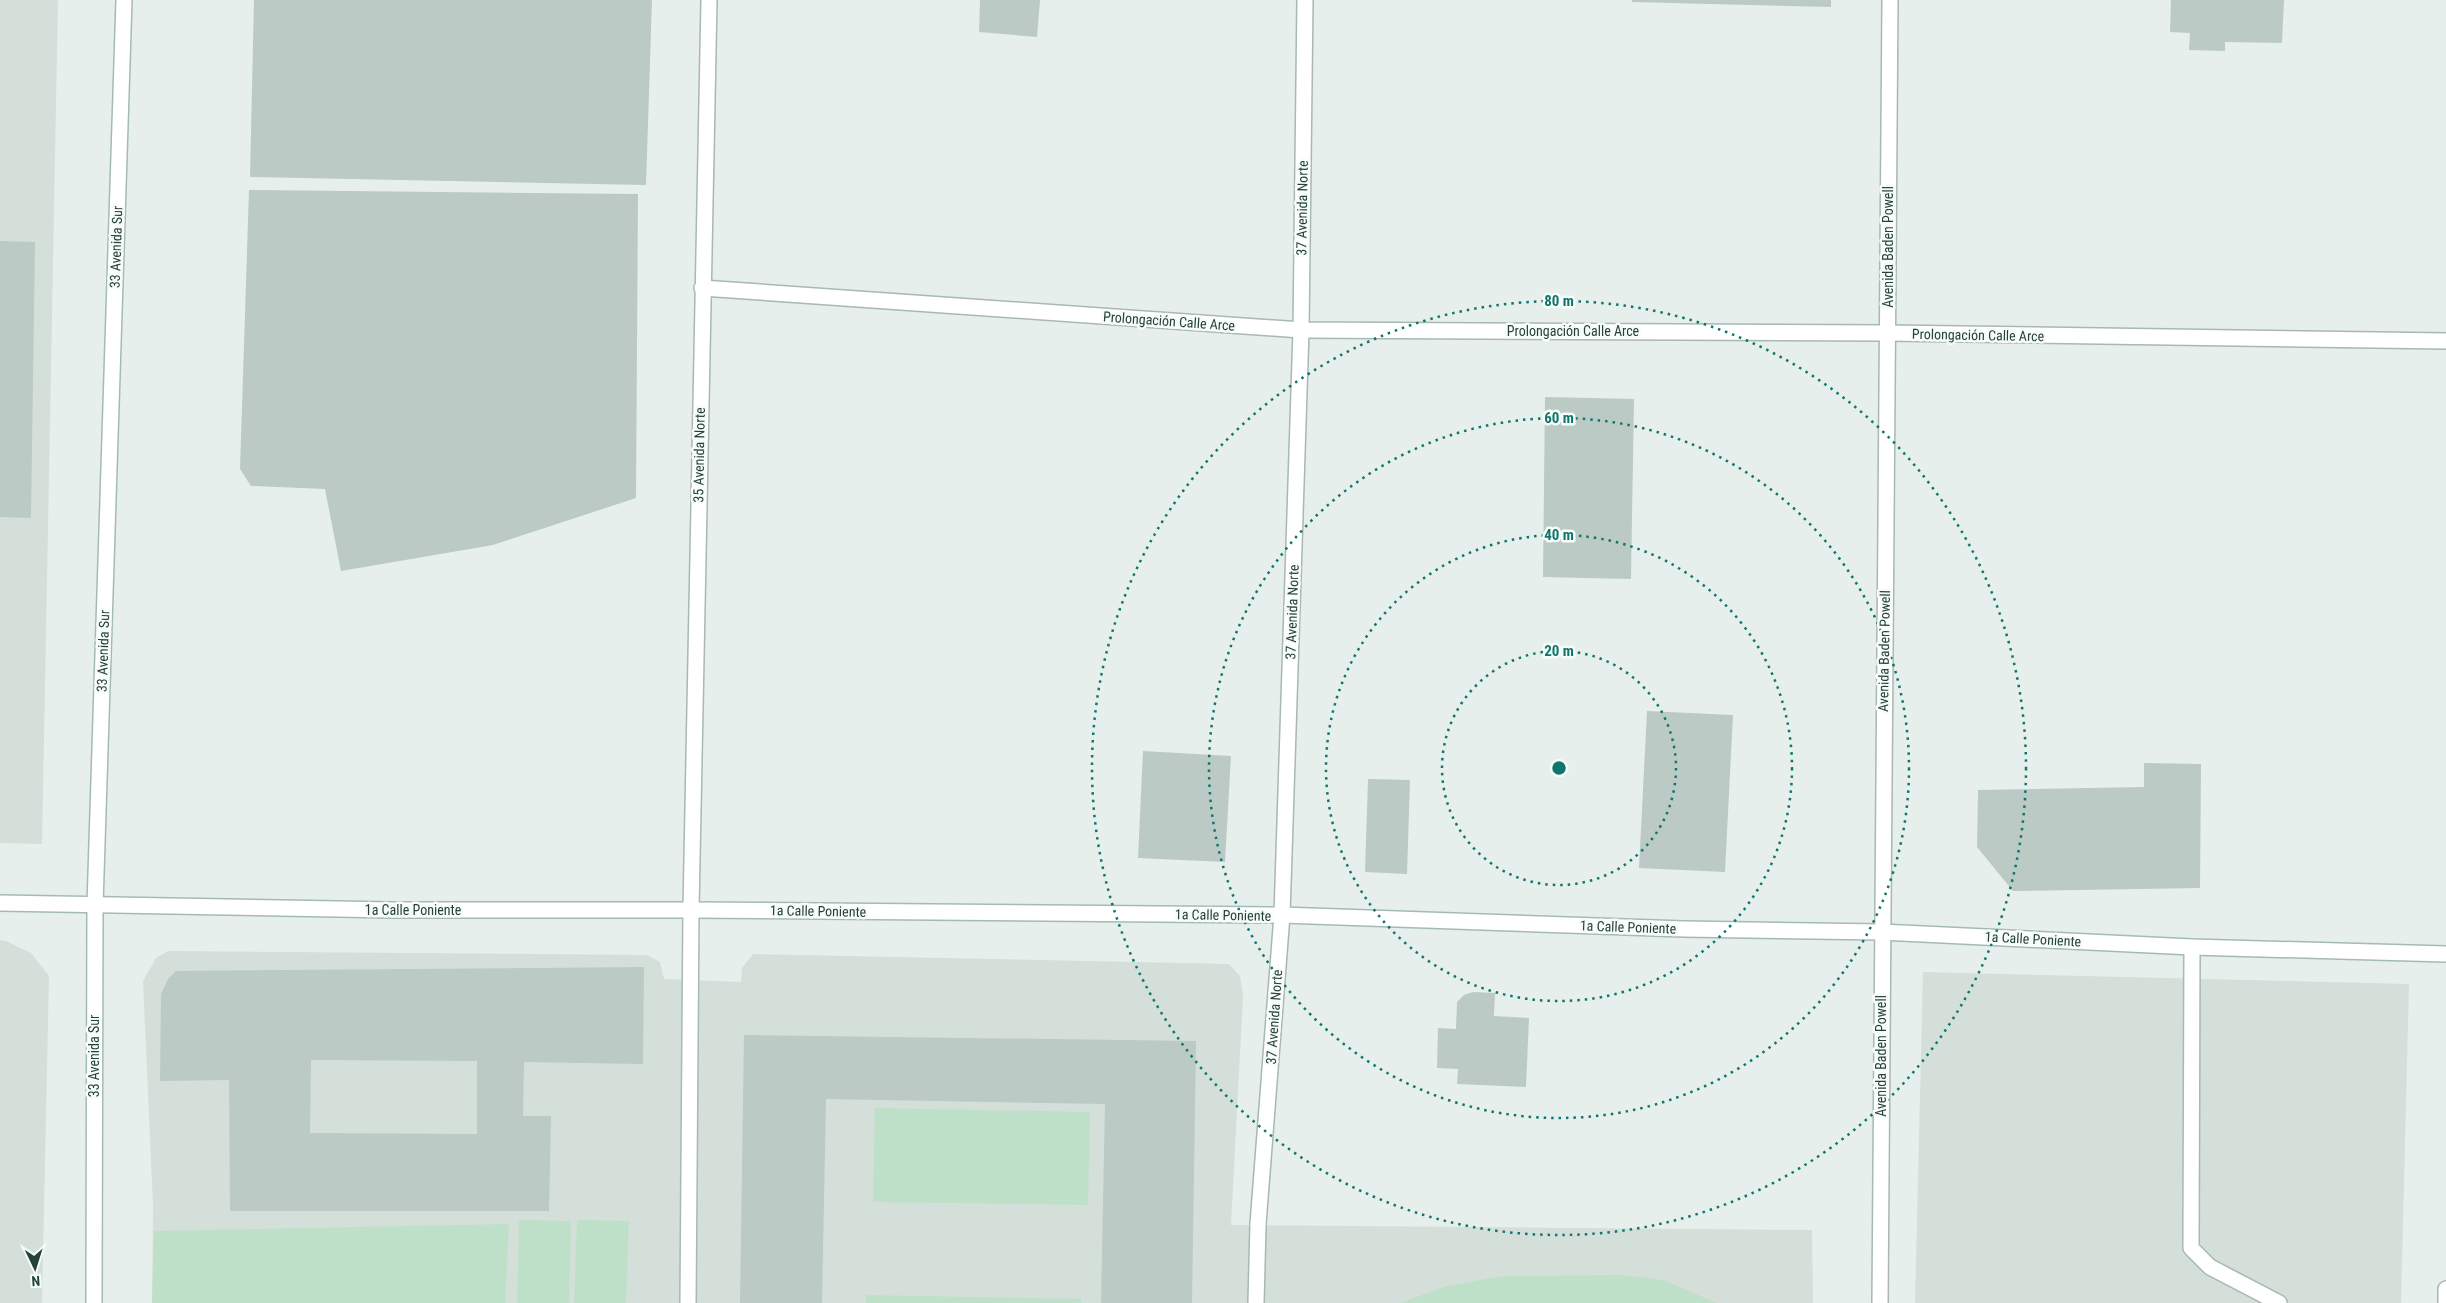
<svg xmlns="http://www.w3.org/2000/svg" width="2446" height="1303" viewBox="0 0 2446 1303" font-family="'Roboto Condensed',sans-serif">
<rect width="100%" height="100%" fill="#e6efeb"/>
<g fill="#d4dfda">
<path d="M 0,0 L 58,0 L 42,844 L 0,843 Z"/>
<path d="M 0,940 L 6,941 L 31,953 L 49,976 L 42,1303 L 0,1303 Z"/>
<path d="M 168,951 L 647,955 L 660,962 L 664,979 L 741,982 L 742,968 L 753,954 L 1229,964 L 1240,976 L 1243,996 L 1231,1225 L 1812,1230 L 1813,1303 L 152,1303 L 153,1205 L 143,981 L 156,958 Z"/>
<path d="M 1923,972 L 2409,984 L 2401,1303 L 1915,1303 Z"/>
</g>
<g fill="#bfe0c8">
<path d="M 875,1108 L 1090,1112 L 1088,1205 L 873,1202 Z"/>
<path d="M 519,1220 L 571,1221 L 569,1303 L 517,1303 Z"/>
<path d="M 577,1220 L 629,1221 L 626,1303 L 574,1303 Z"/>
<path d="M 509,1224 L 505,1303 L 152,1303 L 154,1231 Z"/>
<path d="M 1622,1275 L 1663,1280 L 1717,1303 L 1400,1303 L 1447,1286 L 1503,1276 Z"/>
<path d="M 866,1295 L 1081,1299 L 1081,1303 L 866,1303 Z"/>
</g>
<g fill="#bbcac4" fill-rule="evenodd">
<path d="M 254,0 L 652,0 L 646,185 L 250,177 Z"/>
<path d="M 980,0 L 1040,0 L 1037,37 L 979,32 Z"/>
<path d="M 1632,0 L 1831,0 L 1831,7 L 1632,2 Z"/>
<path d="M 2171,0 L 2284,0 L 2282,43 L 2225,42 L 2225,51 L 2189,50 L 2190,33 L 2170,32 Z"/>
<path d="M 249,190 L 638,194 L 636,498 L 493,545 L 341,571 L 325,489 L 251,486 L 240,469 Z"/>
<path d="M 0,241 L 35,242 L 31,518 L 0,517 Z"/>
<path d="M 1545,397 L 1634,399 L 1631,579 L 1543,577 Z"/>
<path d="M 1647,711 L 1733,715 L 1725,872 L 1639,868 Z"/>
<path d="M 1143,751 L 1231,756 L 1225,862 L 1138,858 Z"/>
<path d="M 2144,763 L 2201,764 L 2200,888 L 2013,891 L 1977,847 L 1978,790 L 2144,787 Z"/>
<path d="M 1368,779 L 1410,780 L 1407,874 L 1365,872 Z"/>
<path d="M 644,967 L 643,1064 L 524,1062 L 523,1116 L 551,1116 L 549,1211 L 230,1211 L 229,1080 L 160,1081 L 161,994 L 168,979 L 176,971 ZM 311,1060 L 477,1061 L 477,1134 L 310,1133 Z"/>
<path d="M 1473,992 L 1495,993 L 1494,1016 L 1529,1018 L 1526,1087 L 1457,1084 L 1458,1069 L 1437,1068 L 1438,1028 L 1456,1029 L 1457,1002 L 1464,995 Z"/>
<path d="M 744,1035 L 1196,1041 L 1192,1303 L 1101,1303 L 1105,1104 L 826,1099 L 822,1303 L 740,1303 Z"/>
</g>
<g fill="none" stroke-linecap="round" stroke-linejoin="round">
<defs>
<g id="lane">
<path d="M 2192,947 L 2191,1248 L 2210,1267 L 2279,1303"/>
<path d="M 688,1303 L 691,910"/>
<path d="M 1256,1303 L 1258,1224"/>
</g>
<g id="street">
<path d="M 702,288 L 1301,330 L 1887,333 L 2446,341"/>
<path d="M 691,910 L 709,0"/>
<path d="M 1258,1224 L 1282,915 L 1301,330 L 1305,0"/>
<path d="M 1880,1303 L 1890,0"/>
<path d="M 2446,1303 L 2446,1289"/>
</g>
<g id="secondary">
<path d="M 0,903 L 392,910 L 691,910 L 1282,915 L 1684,929 L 1881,932 L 2192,947 L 2446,954"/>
<path d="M 94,1303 L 95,905 L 124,0"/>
</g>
</defs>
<use href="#lane" stroke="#a8b8b2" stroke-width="18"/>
<use href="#street" stroke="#a8b8b2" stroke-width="18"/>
<use href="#secondary" stroke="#a4bbb3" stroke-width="18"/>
<use href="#lane" stroke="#fff" stroke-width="15"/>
<use href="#street" stroke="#fff" stroke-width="15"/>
<use href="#secondary" stroke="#fff" stroke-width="15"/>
</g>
<g fill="none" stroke="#0f766e" stroke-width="2.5" stroke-dasharray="2.5 5">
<circle cx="1559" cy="768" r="117"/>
<circle cx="1559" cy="768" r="233"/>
<circle cx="1559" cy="768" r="350"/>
<circle cx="1559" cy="768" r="467"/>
</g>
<g text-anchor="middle" stroke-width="5" stroke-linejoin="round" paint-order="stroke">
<g font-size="14" fill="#24423a" stroke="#f7fbf9">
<text transform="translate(1302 208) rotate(-89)" y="5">37 Avenida Norte</text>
<text transform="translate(116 247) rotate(-88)" y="5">33 Avenida Sur</text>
<text transform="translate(1888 247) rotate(-90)" y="5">Avenida Baden Powell</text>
<text transform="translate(1169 321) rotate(4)" y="5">Prolongación Calle Arce</text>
<text x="1573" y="336">Prolongación Calle Arce</text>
<text transform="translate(1978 335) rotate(1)" y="5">Prolongación Calle Arce</text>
<text transform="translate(699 455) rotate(-89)" y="5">35 Avenida Norte</text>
<text transform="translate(1292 612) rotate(-88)" y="5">37 Avenida Norte</text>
<text transform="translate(103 651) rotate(-88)" y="5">33 Avenida Sur</text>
<text transform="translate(1884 651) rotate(-89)" y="5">Avenida Baden Powell</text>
<text x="413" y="915">1a Calle Poniente</text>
<text transform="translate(818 911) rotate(1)" y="5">1a Calle Poniente</text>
<text transform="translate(1223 915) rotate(1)" y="5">1a Calle Poniente</text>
<text transform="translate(1628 927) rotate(2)" y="5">1a Calle Poniente</text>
<text transform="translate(2033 939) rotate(3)" y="5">1a Calle Poniente</text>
<text transform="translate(1274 1017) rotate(-86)" y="5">37 Avenida Norte</text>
<text transform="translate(94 1056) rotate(-90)" y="5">33 Avenida Sur</text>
<text transform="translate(1881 1056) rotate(-90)" y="5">Avenida Baden Powell</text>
</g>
</g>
<circle cx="1559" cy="768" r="8" fill="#0f766e" stroke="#f7fbf9" stroke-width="2.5"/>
<g font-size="15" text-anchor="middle" font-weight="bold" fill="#0f766e" stroke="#f7fbf9" stroke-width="5" stroke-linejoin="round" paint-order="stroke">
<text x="1559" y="306">80 m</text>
<text x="1559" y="423">60 m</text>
<text x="1559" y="540">40 m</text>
<text x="1559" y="656">20 m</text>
</g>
<g transform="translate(35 1268) rotate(176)" stroke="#f7fbf9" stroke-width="4" paint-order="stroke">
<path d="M0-4L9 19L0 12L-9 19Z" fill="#24423a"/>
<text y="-8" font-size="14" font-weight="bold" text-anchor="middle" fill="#24423a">N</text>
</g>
</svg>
